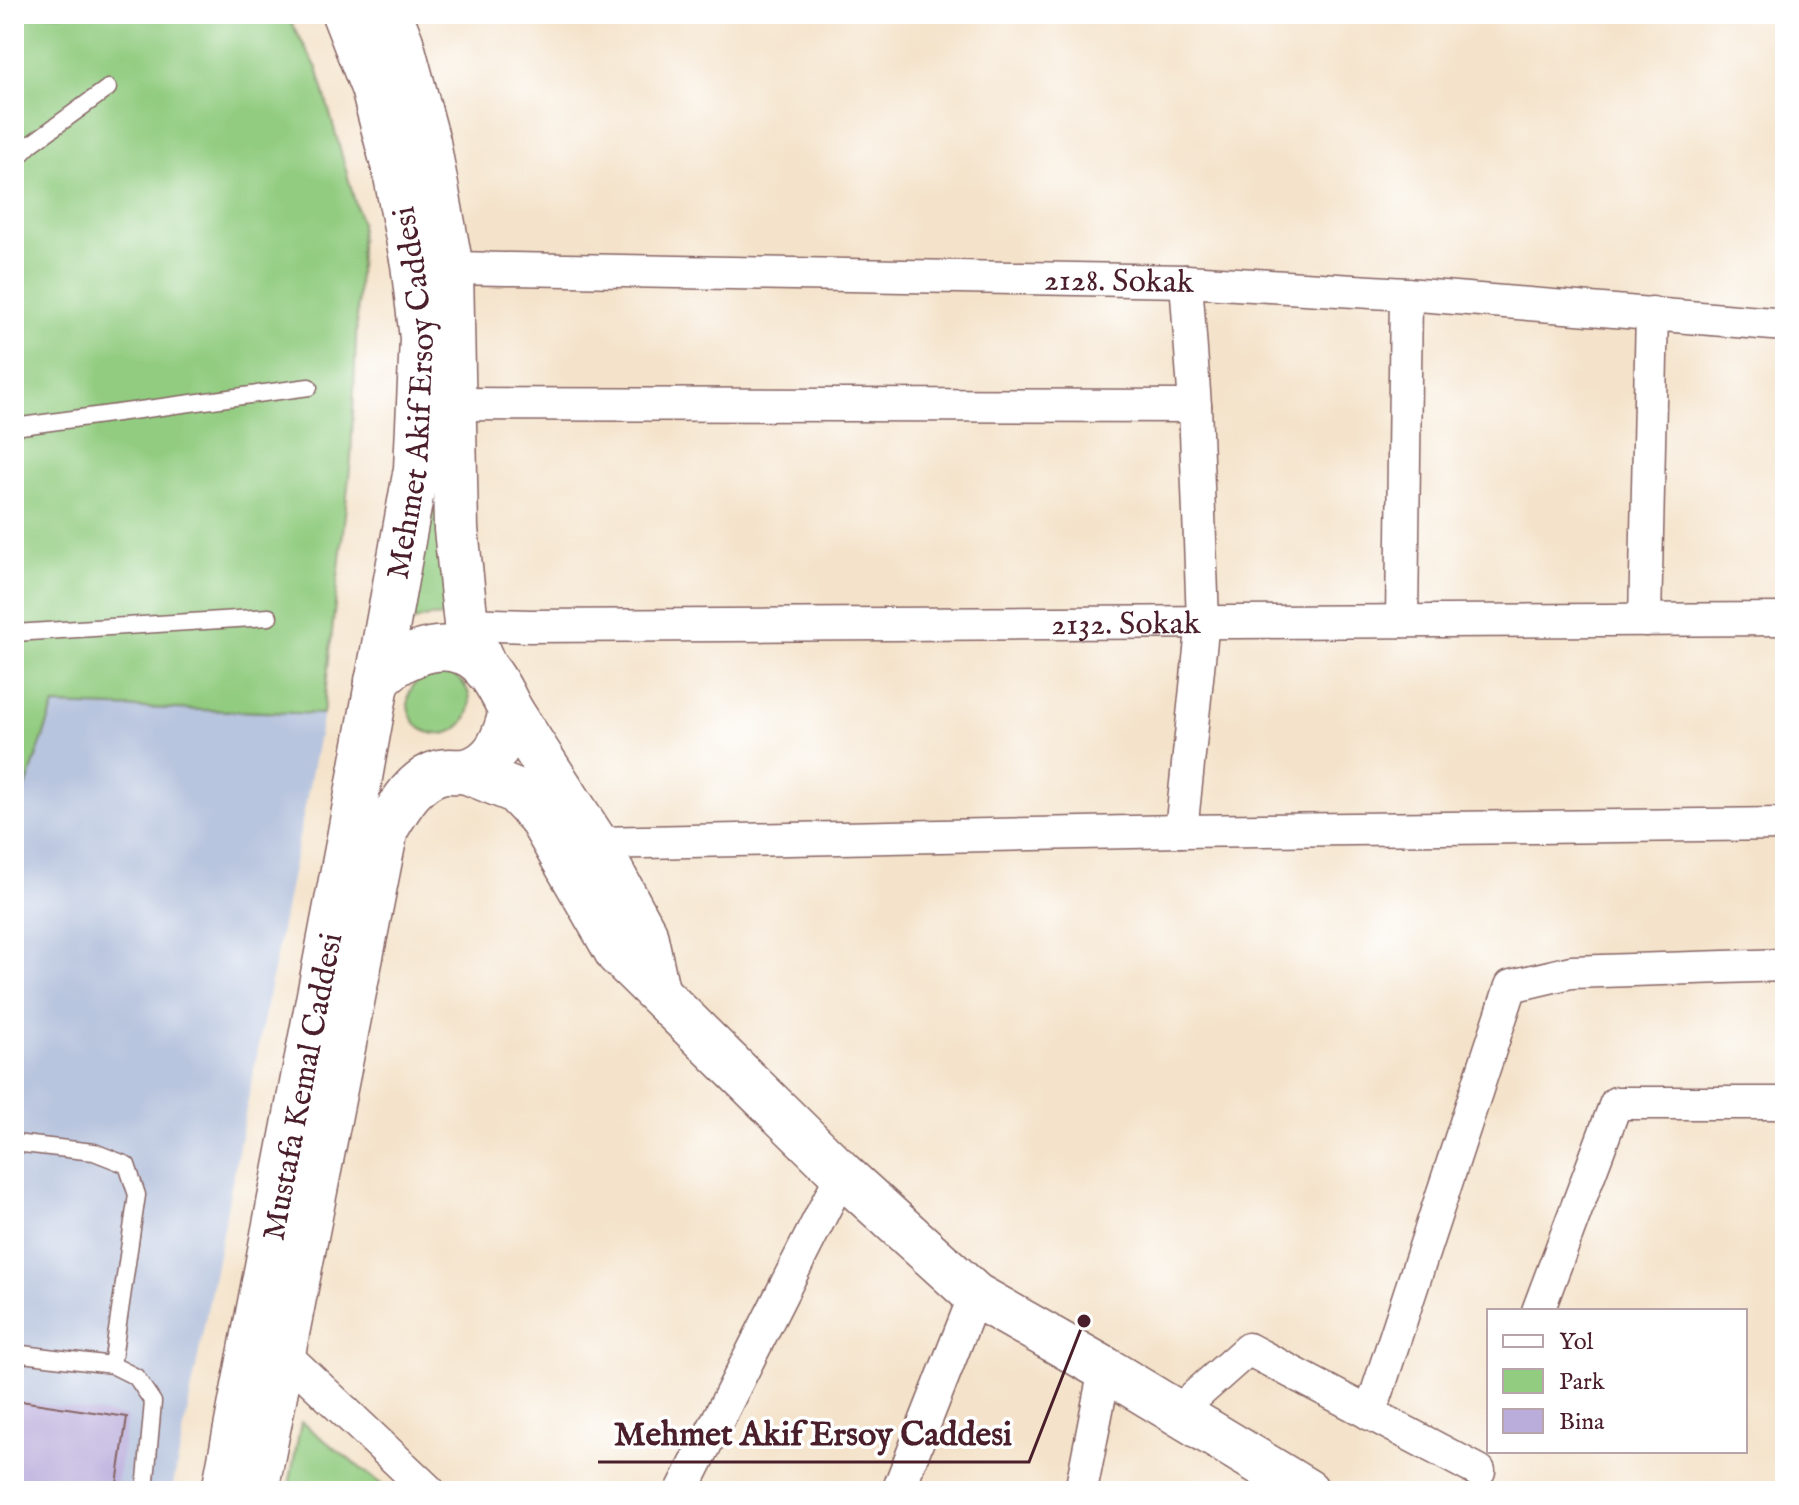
<svg xmlns="http://www.w3.org/2000/svg" width="1799" height="1505" viewBox="0 0 1799 1505" font-family="'IM FELL English',serif">
<rect width="100%" height="100%" fill="#fff"/>
<filter id="ink" filterUnits="userSpaceOnUse"><feTurbulence type="fractalNoise" baseFrequency=".0125" numOctaves="2"/><feDisplacementMap in="SourceGraphic" scale="16" xChannelSelector="R" yChannelSelector="G"/><feConvolveMatrix kernelMatrix="1 2 1 2 8 2 1 2 1" color-interpolation-filters="sRGB"/></filter>
<filter id="wash" filterUnits="userSpaceOnUse"><feTurbulence type="fractalNoise" baseFrequency=".006" numOctaves="4" result="noise"/><feDisplacementMap in="SourceGraphic" scale="32" xChannelSelector="R" yChannelSelector="G"/><feGaussianBlur stdDeviation="1.8" result="paint"/><feColorMatrix in="noise" values="0 0 0 0 0 0 0 0 0 0 0 0 0 0 0 0 0 1.4 0 .05"/><feComposite in="paint" operator="in"/></filter>
<g filter="url(#wash)">
<rect width="100%" height="100%" fill="#f4e3ca"/>
<path fill="#b8c5de" d="M 53,705 L 323,714 L 172,1491 L 14,1491 L 14,788 L 25,789 Z"/>
<g fill="#92cc80" stroke="#6e7656" stroke-width="2">
<path d="M 14,14 L 286,14 L 317,68 L 361,223 L 351,459 L 323,714 L 54,705 L 25,790 L 14,788 Z"/>
<path d="M 433,468 L 449,616 L 427,617 L 405,624 Z"/>
<circle cx="439" cy="703" r="31"/>
<path d="M 301,1422 L 390,1491 L 288,1491 Z"/>
</g>
<g id="blocks">
<path fill="#baaddc" d="M 14,1400 L 127,1417 L 116,1491 L 14,1491 Z"/>
</g>
</g>
<g filter="url(#ink)">
<use href="#blocks" fill-opacity="0" stroke="#866463" stroke-width="2"/>
<g fill="none" stroke-linecap="round" stroke-linejoin="round">
<defs>
<g id="lane">
<path d="M 14,161 L 31,144 L 108,88"/>
<path d="M 14,427 L 309,387"/>
<path d="M 14,633 L 269,617"/>
<path d="M 14,1143 L 94,1152 L 127,1165 L 137,1195 L 112,1365"/>
<path d="M 14,1353 L 112,1365 L 136,1377 L 153,1402 L 145,1491"/>
</g>
<g id="street">
<path id="s1" d="M 451,268 L 1186,281 L 1406,294 L 1785,325"/>
<path d="M 452,404 L 1195,406"/>
<path d="M 1645,620 L 1652,313"/>
<path d="M 1402,621 L 1406,294"/>
<path id="s2" d="M 466,624 L 530,626 L 1785,619"/>
<path d="M 1181,831 L 1203,621 L 1195,406 L 1186,281"/>
<path d="M 596,843 L 1181,831 L 1785,824"/>
<path d="M 1538,1311 L 1616,1103 L 1785,1103"/>
<path d="M 284,1354 L 429,1491"/>
<path d="M 1176,1413 L 1248,1349 L 1479,1471"/>
<path d="M 1370,1414 L 1511,986 L 1571,972 L 1785,965"/>
<path d="M 682,1491 L 842,1174"/>
<path d="M 898,1491 L 975,1295"/>
<path d="M 1081,1491 L 1105,1369"/>
</g>
<g id="secondary">
<path d="M 390,14 L 401,42 L 428,142 L 451,268 L 456,529 L 466,624 L 486,670"/>
<path d="M 377,681 C 396,659 433,641 463,652 C 487,660 501,691 511,711 L 596,843 L 645,934 L 657,990"/>
<path d="M 465,771 L 515,791 L 539,816 L 618,954 L 842,1174 L 975,1295 L 1105,1369 L 1307,1491"/>
<path id="s3" d="M 224,1491 L 347,849 L 416,469 L 422,338 L 413,264 L 396,176 L 373,88 L 344,14"/>
<path d="M 256,1491 L 386,829 C 399,807 414,779 440,772 C 448,770 457,772 465,771 C 495,765 505,737 511,711"/>
</g>
</defs>
<use href="#lane" stroke="#866463" stroke-width="19"/>
<use href="#street" stroke="#866463" stroke-width="35"/>
<use href="#secondary" stroke="#866463" stroke-width="47"/>
<use href="#lane" stroke="#fff" stroke-width="16"/>
<use href="#street" stroke="#fff" stroke-width="32"/>
<use href="#secondary" stroke="#fff" stroke-width="44"/>
</g>
</g>
<g text-anchor="middle" stroke-width="7" stroke-linejoin="round" paint-order="stroke">
<g font-size="32" fill="#4a1f2b" stroke="#fff">
<text dy="11" stroke="none"><textPath href="#s1" startOffset="668">2128. Sokak</textPath></text>
<text dy="11" stroke="none"><textPath href="#s3" startOffset="1116">Mehmet Akif Ersoy Caddesi</textPath></text>
<text dy="11" stroke="none"><textPath href="#s2" startOffset="660">2132. Sokak</textPath></text>
<text dy="11" stroke="none"><textPath href="#s3" startOffset="412">Mustafa Kemal Caddesi</textPath></text>
</g>
</g>
<path fill="none" stroke="#4a1f2b" stroke-width="3" d="M1084 1321L1029 1462H598"/>
<circle fill="#4a1f2b" stroke="#fff" stroke-width="3" cx="1084" cy="1321" r="8"/>
<g font-size="34" text-anchor="middle" font-weight="bold" fill="#4a1f2b" stroke="#fff" stroke-width="7" stroke-linejoin="round" paint-order="stroke">
<text x="813" y="1445">Mehmet Akif Ersoy Caddesi</text>
</g>
<rect width="1799" height="1505" fill="none" stroke="#fff" stroke-width="48"/>
<rect x="1487" y="1309" width="260" height="144" fill="#ffffff" stroke="#b7a5aa" stroke-width="2"/>
<rect x="1503" y="1335" width="40" height="12" fill="#ffffff" stroke="#b7a5aa" stroke-width="2"/>
<text x="1559" y="1349" font-size="24" fill="#4a1f2b">Yol</text>
<rect x="1503" y="1369" width="40" height="24" fill="#92cc80" stroke="#b7a5aa" stroke-width="2"/>
<text x="1559" y="1389" font-size="24" fill="#4a1f2b">Park</text>
<rect x="1503" y="1409" width="40" height="24" fill="#baaddc" stroke="#b7a5aa" stroke-width="2"/>
<text x="1559" y="1429" font-size="24" fill="#4a1f2b">Bina</text>
</svg>
